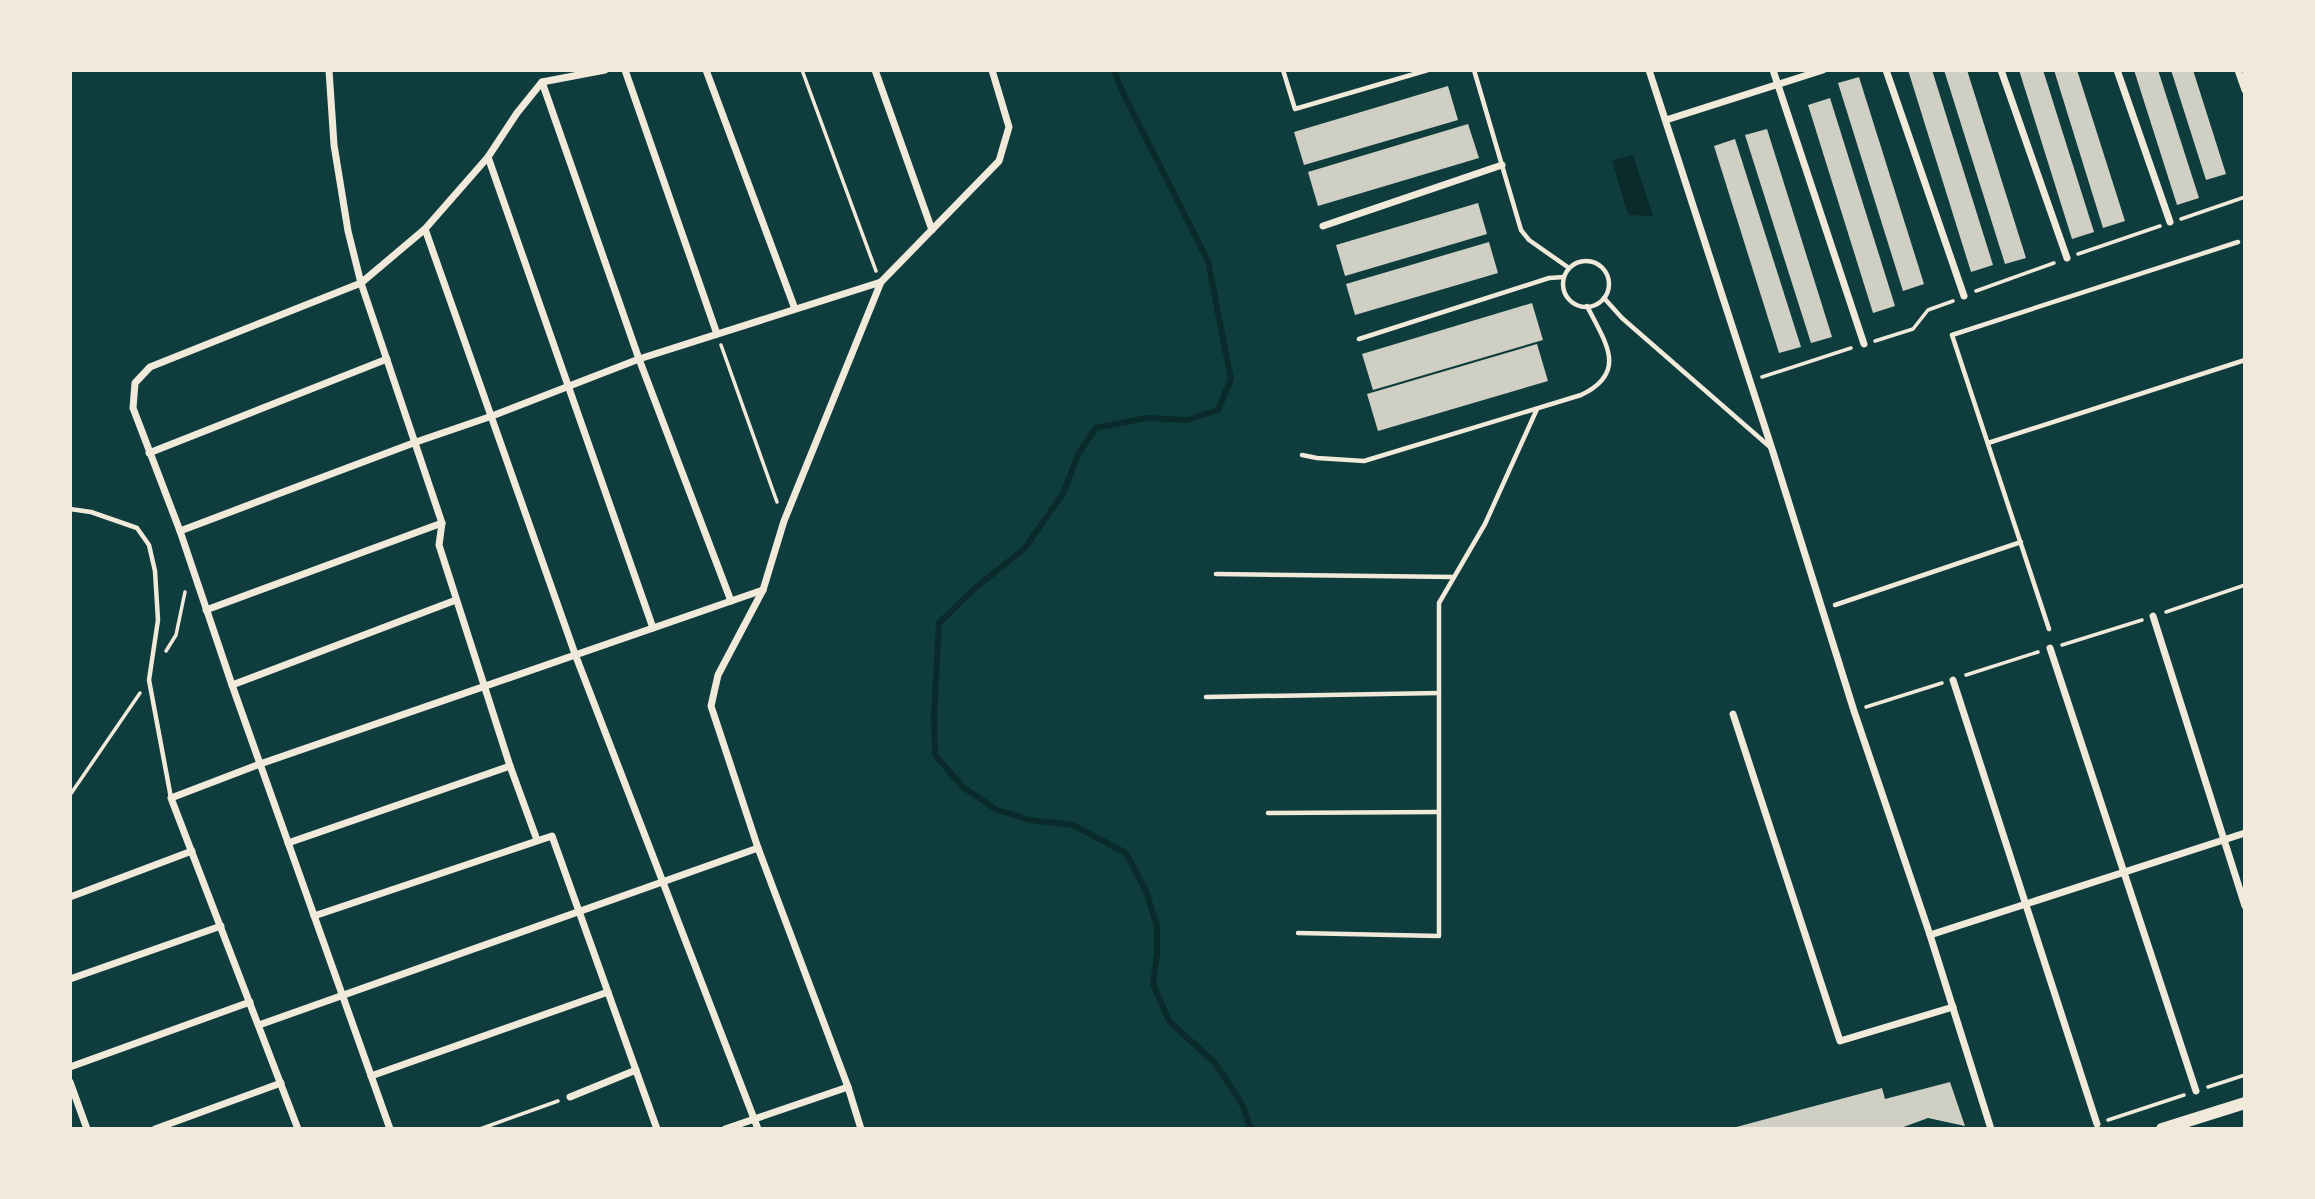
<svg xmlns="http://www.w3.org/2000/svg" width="2315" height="1199" viewBox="0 0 2315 1199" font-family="'Public Sans',sans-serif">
<rect width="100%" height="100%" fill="#0f3d3e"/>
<path fill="#0a2a2b" d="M 1633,155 L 1653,216 L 1628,215 L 1612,160 Z"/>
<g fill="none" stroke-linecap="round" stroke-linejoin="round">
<path stroke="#0a2a2b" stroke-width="6" d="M 1114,70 L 1123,93 L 1208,261 L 1231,379 L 1218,410 L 1187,420 L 1146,418 L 1096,428 L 1078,454 L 1064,492 L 1025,548 L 973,590 L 939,623 L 934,714 L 935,755 L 963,787 L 997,810 L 1030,820 L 1073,825 L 1126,853 L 1146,891 L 1157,926 L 1157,954 L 1153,984 L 1169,1021 L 1215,1063 L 1242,1104 L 1251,1129"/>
</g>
<g fill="#cfcfc3">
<path d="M 1908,70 L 1932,70 L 1993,265 L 1971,272 Z"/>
<path d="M 1944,70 L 1967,70 L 2026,258 L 2005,264 Z"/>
<path d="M 2019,70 L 2043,70 L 2094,232 L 2072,239 Z"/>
<path d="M 2054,70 L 2077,70 L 2125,221 L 2103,228 Z"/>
<path d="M 2134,70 L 2158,70 L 2199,198 L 2177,205 Z"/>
<path d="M 2171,70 L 2193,70 L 2226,174 L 2206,180 Z"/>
<path d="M 1859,77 L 1924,284 L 1903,291 L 1838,83 Z"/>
<path d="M 1448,86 L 1458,120 L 1304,165 L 1294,132 Z"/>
<path d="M 1830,98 L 1895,306 L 1873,313 L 1808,105 Z"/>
<path d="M 1468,124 L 1479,158 L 1318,206 L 1308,172 Z"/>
<path d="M 1767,129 L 1832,337 L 1811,343 L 1745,135 Z"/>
<path d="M 1735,139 L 1801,347 L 1779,353 L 1714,146 Z"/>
<path d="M 1478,203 L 1487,234 L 1345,276 L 1336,245 Z"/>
<path d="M 1489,242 L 1498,273 L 1355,315 L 1346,284 Z"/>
<path d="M 1532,303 L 1543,340 L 1373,390 L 1362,354 Z"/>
<path d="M 1537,344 L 1548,381 L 1378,431 L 1367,394 Z"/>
<path d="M 1950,1082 L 1965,1126 L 1928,1118 L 1898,1129 L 1729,1129 L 1882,1088 L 1885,1099 Z"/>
</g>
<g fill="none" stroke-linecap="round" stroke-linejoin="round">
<g stroke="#f1e9da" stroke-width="3.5">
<path d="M 802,70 L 876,271"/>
<path d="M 2181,219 L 2245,197"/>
<path d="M 2078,254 L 2160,226"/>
<path d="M 1976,291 L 2054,263"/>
<path d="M 1875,341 L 1913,329 L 1928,310 L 1953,301"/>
<path d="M 721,345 L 777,502"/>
<path d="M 1762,377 L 1851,348"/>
<path d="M 2166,612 L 2245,585"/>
<path d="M 2062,645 L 2142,620"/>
<path d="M 166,651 L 176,635 L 185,592"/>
<path d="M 1966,675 L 2038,652"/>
<path d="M 1866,707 L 1942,683"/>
<path d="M 70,795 L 140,693"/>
<path d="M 2208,1087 L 2245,1075"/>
<path d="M 2108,1120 L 2184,1095"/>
<path d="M 480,1129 L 558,1101"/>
<path d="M 2241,1129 L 2245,1128"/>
</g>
<g stroke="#f1e9da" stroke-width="4.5">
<path d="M 1283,70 L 1295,109 L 1428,70"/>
<path d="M 1474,70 L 1521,230 L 1529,240 L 1569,268"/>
<circle cx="1586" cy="284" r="23"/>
<path d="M 1604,298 L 1622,318 L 1770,447"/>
<path d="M 1359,339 L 1549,278 L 1564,277"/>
<path d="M 1988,443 L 2245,360"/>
<path d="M 1302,455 L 1317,458 L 1364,461 L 1581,395 C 1629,372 1605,342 1587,306"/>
<path d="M 70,509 L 91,512 L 137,528 L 149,545 L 155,571 L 158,620 L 149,680 L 171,798"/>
<path d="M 1216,574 L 1454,577"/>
<path d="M 1835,605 L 2021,542"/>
<path d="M 2049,629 L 1952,335 L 2238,242"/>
<path d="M 1206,697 L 1439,693"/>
<path d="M 1268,813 L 1439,812"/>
<path d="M 1298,933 L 1439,936 L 1439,603 L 1485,524 L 1537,409"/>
</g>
<g stroke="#f1e9da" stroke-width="7">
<path d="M 329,70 L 334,145 L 348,231 L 361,283 L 442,523 L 439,545 L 510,766 L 537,840"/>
<path d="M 625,70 L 717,334"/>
<path d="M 706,70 L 795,309"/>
<path d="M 875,70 L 932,230"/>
<path d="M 1649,70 L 1772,449 L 1854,711 L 1930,935 L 1991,1129"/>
<path d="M 1773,70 L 1864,344"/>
<path d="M 1886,70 L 1964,296"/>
<path d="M 2001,70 L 2067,258"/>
<path d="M 2117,70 L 2170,222"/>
<path d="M 2238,70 L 2245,90"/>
<path d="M 542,82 L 639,359 L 731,601"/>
<path d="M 1666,120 L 1823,70"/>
<path d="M 488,157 L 653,628"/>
<path d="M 1323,226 L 1502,165"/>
<path d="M 425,229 L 575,654 L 758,1129"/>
<path d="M 149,453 L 387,359"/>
<path d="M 180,531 L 416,442 L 492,416 L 639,359 L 881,282"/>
<path d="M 206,610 L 442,523"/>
<path d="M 2153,616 L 2245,906"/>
<path d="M 2050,648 L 2196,1091"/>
<path d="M 1953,680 L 2097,1124"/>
<path d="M 232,685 L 456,600"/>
<path d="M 1733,714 L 1840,1041 L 1953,1007"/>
<path d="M 288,843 L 510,766"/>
<path d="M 70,897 L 192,851"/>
<path d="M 314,916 L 552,836 L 657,1129"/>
<path d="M 1930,935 L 2245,833"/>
<path d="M 70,979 L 221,926"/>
<path d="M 259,1025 L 758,848"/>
<path d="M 70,1067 L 250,1002"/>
<path d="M 371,1076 L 608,992"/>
<path d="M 70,1082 L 87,1129"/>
<path d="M 570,1097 L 636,1070"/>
<path d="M 155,1129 L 281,1083"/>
<path d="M 298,1129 L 171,798 L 260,764 L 763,590"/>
<path d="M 390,1129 L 232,685 L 180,531 L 133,408 L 135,383 L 150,367 L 361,283 L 425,229 L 488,157 L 517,113 L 542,82 L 605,70"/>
<path d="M 725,1129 L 848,1087"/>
<path d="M 861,1129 L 848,1087 L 758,848 L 711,706 L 718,675 L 763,590 L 784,521 L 881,282 L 999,161 L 1009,127 L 992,70"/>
</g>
<path stroke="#f1e9da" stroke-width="12" d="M 2162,1129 L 2245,1103"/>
</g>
<rect width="2315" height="1199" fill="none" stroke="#f1e9da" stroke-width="144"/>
</svg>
